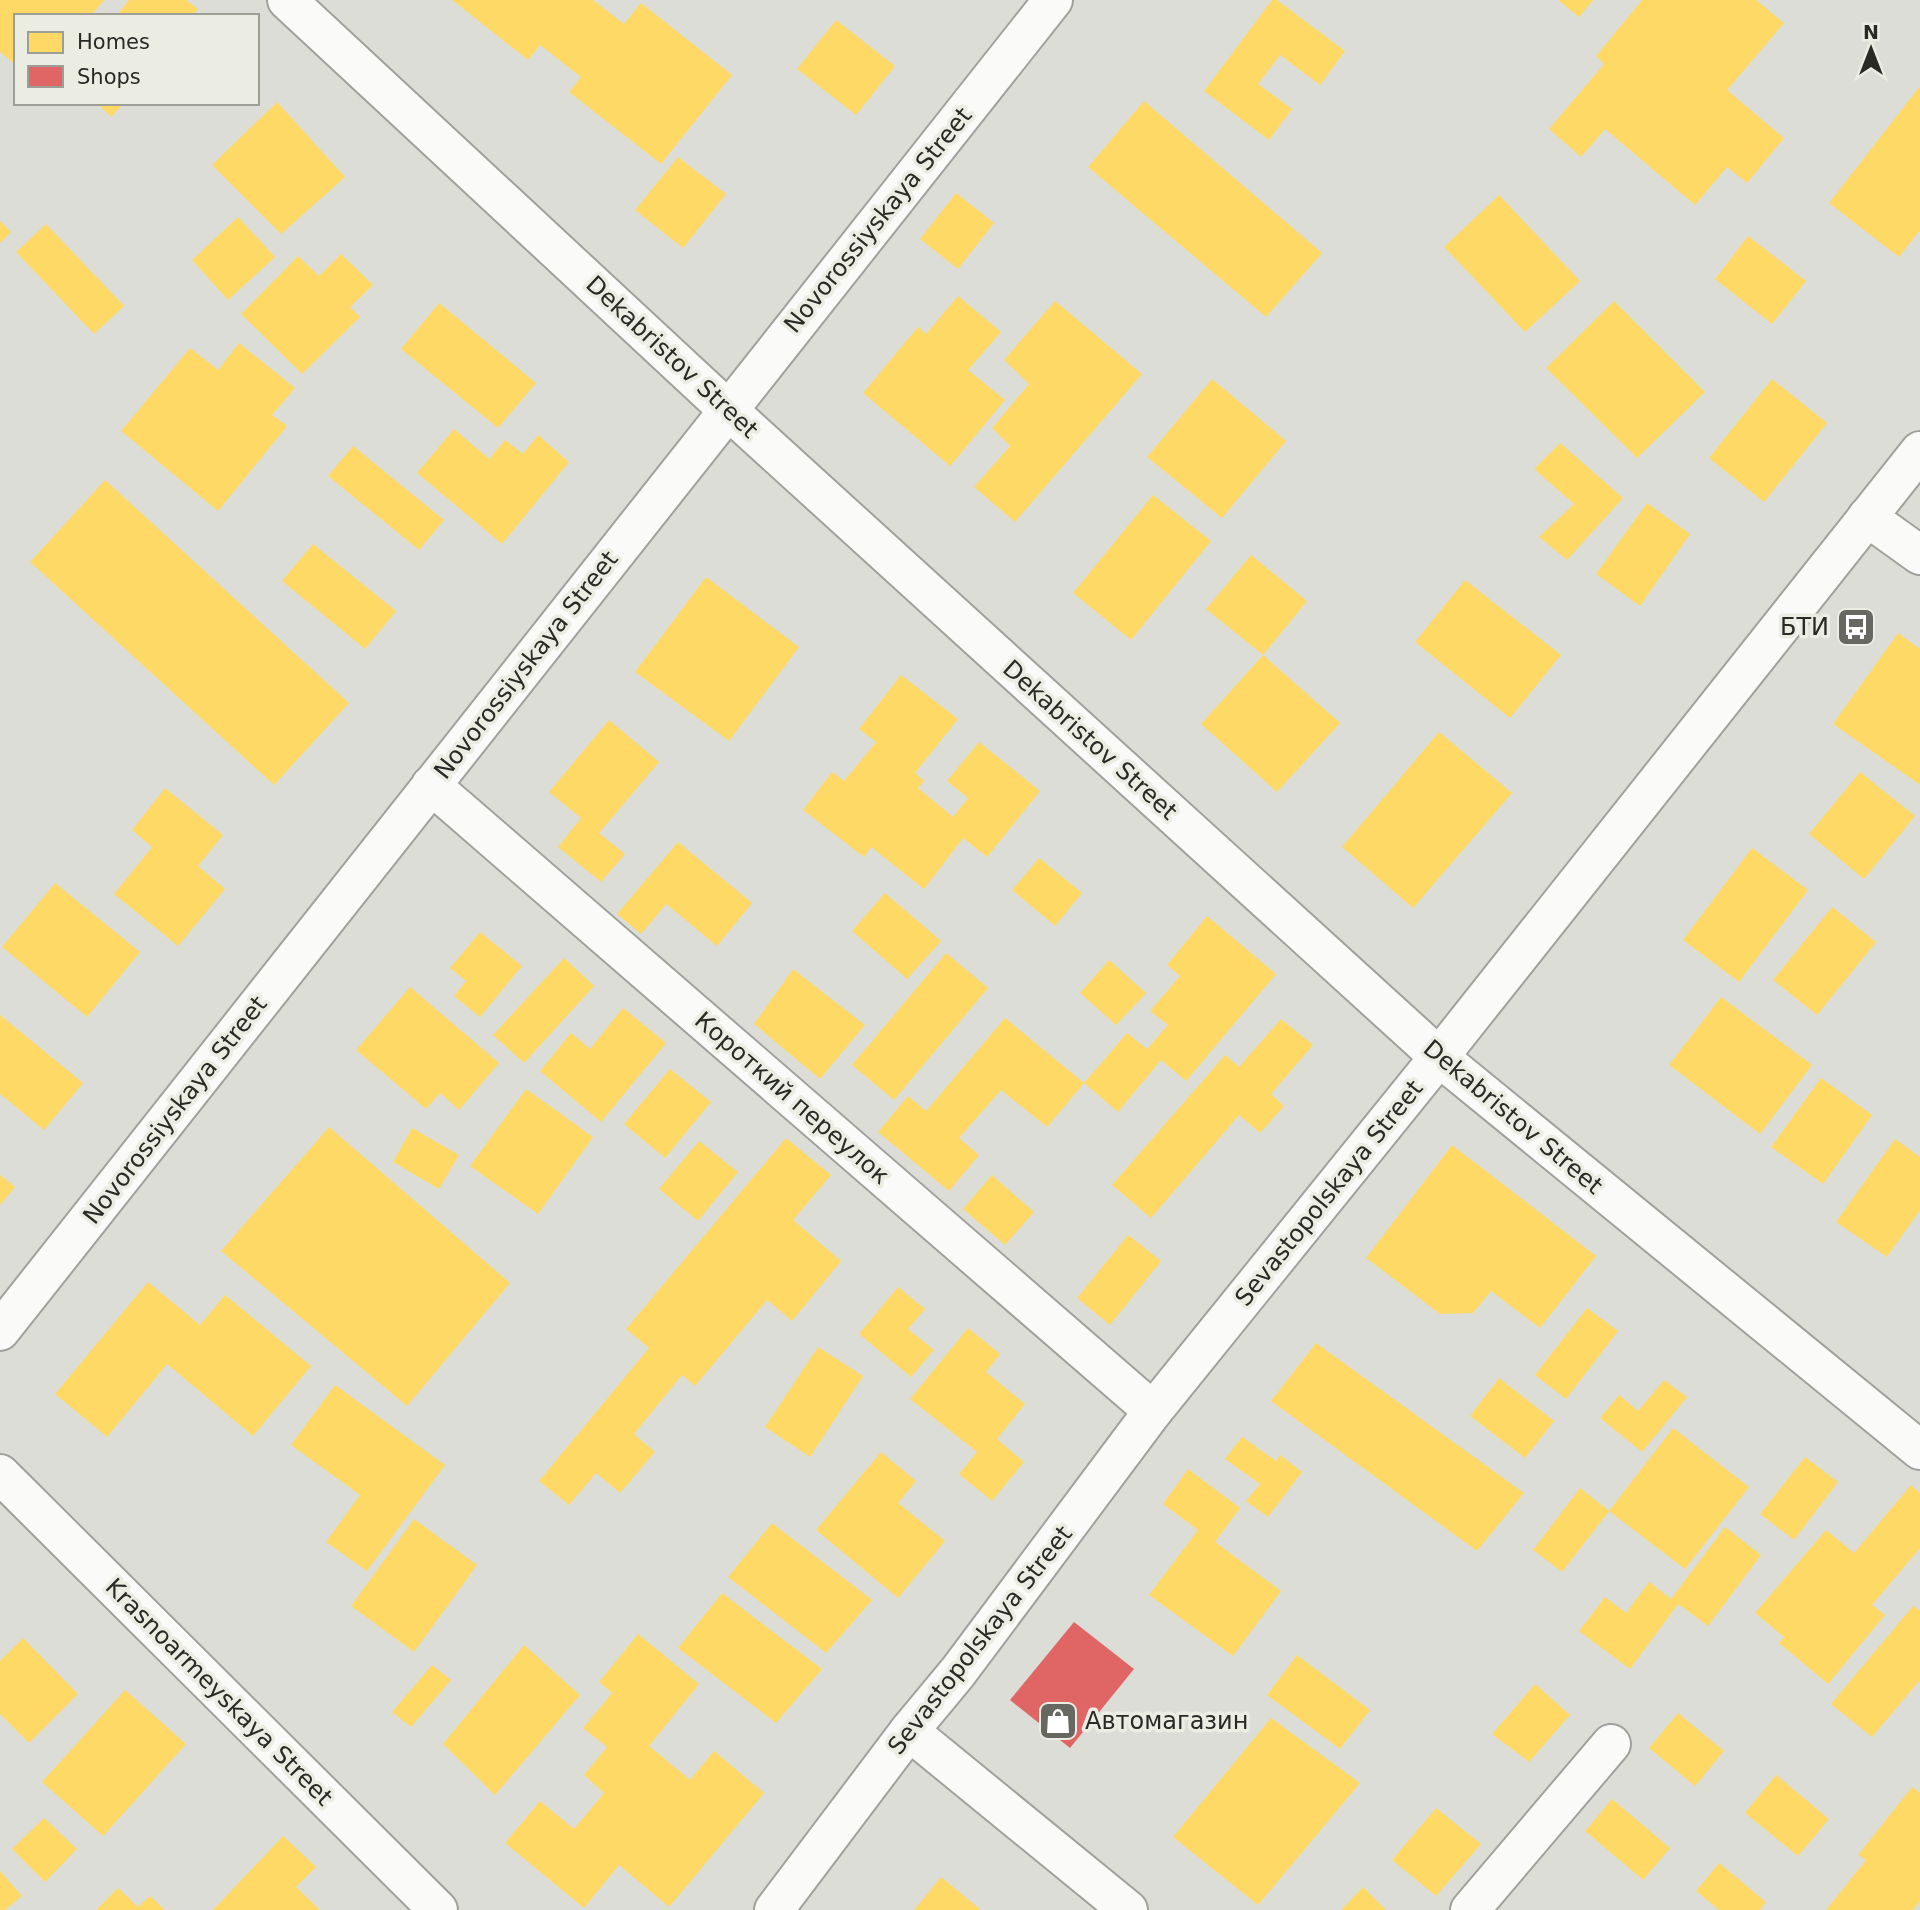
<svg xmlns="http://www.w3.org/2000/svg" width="1920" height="1910" viewBox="0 0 1920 1910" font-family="'DejaVu Sans',sans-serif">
<rect width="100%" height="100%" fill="#dcddd7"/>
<g fill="#ffd966">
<path d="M 0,0 L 104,0 L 91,16 L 16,16 L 16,65 L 0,52 Z"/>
<path d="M 129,0 L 186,0 L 198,9 L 192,16 L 116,16 Z"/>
<path d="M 452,0 L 593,0 L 624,24 L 641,3 L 732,75 L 661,164 L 569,92 L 581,77 L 540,45 L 528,60 Z"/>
<path d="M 1272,0 L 1277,0 L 1345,51 L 1320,85 L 1280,55 L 1258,84 L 1292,109 L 1269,140 L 1204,91 Z"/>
<path d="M 1558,0 L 1593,0 L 1579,17 Z"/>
<path d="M 1642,0 L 1756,0 L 1784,23 L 1727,90 L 1784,138 L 1747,183 L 1727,167 L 1695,205 L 1605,129 L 1581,157 L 1549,129 L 1604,64 L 1596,56 Z"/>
<path d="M 836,20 L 895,66 L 856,115 L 797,69 Z"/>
<path d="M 1920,86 L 1920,230 L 1899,257 L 1829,203 Z"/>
<path d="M 1144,101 L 1322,253 L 1266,317 L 1088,167 Z"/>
<path d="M 277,102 L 345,177 L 281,234 L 212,165 Z"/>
<path d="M 97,103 L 124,103 L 111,117 Z"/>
<path d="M 678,157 L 726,194 L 683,248 L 635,210 Z"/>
<path d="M 956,193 L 994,223 L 958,269 L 920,239 Z"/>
<path d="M 1499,195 L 1580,281 L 1525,332 L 1444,247 Z"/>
<path d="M 238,217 L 275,257 L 228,300 L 192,260 Z"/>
<path d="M 0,221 L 11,232 L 0,243 Z"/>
<path d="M 46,224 L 124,306 L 94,334 L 16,252 Z"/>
<path d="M 1748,236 L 1806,281 L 1772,324 L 1715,279 Z"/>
<path d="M 341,254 L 373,285 L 350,307 L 360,317 L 302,374 L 241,314 L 298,256 L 319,276 Z"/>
<path d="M 958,296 L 1001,332 L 968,370 L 1005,400 L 950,466 L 863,393 L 918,327 L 926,334 Z"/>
<path d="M 1055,301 L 1142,374 L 1015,522 L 974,487 L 1010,446 L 992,428 L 1029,384 L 1004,360 Z"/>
<path d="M 1614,301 L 1705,392 L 1637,458 L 1546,368 Z"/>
<path d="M 439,303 L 536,383 L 498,428 L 401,349 Z"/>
<path d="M 239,343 L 295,388 L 272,415 L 287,426 L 218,511 L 121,431 L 190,348 L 218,370 Z"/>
<path d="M 1212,379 L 1286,441 L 1222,518 L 1147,457 Z"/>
<path d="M 1772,379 L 1827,423 L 1764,502 L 1709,458 Z"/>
<path d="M 454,429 L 489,459 L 505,440 L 523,454 L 538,435 L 569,462 L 502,544 L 417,473 Z"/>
<path d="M 1560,443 L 1623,498 L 1567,560 L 1539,537 L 1574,504 L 1534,469 Z"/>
<path d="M 353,446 L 444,520 L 419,550 L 328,476 Z"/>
<path d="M 105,480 L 349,703 L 274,785 L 30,562 Z"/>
<path d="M 1153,495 L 1211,541 L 1131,640 L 1073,593 Z"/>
<path d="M 1647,503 L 1690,534 L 1640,606 L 1596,574 Z"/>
<path d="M 313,544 L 396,611 L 365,649 L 282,581 Z"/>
<path d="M 1251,555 L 1307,601 L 1263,655 L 1206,609 Z"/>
<path d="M 706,577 L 799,647 L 729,741 L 635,672 Z"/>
<path d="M 1465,580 L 1561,655 L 1510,718 L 1415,642 Z"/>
<path d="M 1898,633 L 1920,649 L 1920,785 L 1833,724 Z"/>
<path d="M 1263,655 L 1340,723 L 1277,792 L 1201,724 Z"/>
<path d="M 901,675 L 958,719 L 915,773 L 924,781 L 918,788 L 953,817 L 968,798 L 947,781 L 979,742 L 1040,791 L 987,857 L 963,838 L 924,889 L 871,847 L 864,857 L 803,810 L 832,772 L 844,781 L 876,742 L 859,729 Z"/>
<path d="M 609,720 L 659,762 L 599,833 L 625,854 L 601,882 L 558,847 L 581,818 L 549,792 Z"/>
<path d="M 1439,732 L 1512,793 L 1413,908 L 1342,847 Z"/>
<path d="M 1860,772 L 1915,816 L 1864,879 L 1809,834 Z"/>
<path d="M 165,788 L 223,835 L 198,866 L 225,889 L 178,946 L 114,894 L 152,847 L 132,830 Z"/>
<path d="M 678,842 L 752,903 L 717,946 L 666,904 L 641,934 L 617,914 Z"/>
<path d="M 1752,848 L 1808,890 L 1739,982 L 1683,940 Z"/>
<path d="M 1039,858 L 1082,893 L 1055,926 L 1012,890 Z"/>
<path d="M 55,883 L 140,952 L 87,1017 L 2,947 Z"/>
<path d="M 885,893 L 941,941 L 907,979 L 852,931 Z"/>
<path d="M 1832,907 L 1876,942 L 1817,1015 L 1773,980 Z"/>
<path d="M 1207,916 L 1276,974 L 1186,1081 L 1161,1060 L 1118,1112 L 1084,1083 L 1047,1127 L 1001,1090 L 959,1138 L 979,1155 L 949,1191 L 878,1132 L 908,1096 L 926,1111 L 1005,1018 L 1084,1083 L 1127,1033 L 1147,1049 L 1168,1025 L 1150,1011 L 1180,976 L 1167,965 Z"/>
<path d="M 480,932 L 522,966 L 480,1017 L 454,996 L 466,981 L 450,968 Z"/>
<path d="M 946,953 L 988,988 L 894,1100 L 852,1065 Z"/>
<path d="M 564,958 L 594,986 L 524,1063 L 493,1035 Z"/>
<path d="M 1109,960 L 1146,993 L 1116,1025 L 1080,993 Z"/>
<path d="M 793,969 L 865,1025 L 820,1079 L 754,1024 Z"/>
<path d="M 410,987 L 499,1063 L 459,1110 L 440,1093 L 426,1109 L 356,1050 Z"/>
<path d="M 1721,997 L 1812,1065 L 1760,1134 L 1669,1065 Z"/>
<path d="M 623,1008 L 666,1043 L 601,1122 L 540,1071 L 571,1033 L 590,1049 Z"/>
<path d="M 0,1015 L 83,1083 L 44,1130 L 0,1094 Z"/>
<path d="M 1281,1019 L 1313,1045 L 1271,1094 L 1284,1106 L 1260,1133 L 1239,1115 L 1151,1218 L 1112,1185 L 1225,1055 L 1239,1067 Z"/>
<path d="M 670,1069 L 711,1102 L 665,1158 L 624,1124 Z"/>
<path d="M 1821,1078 L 1872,1115 L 1823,1184 L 1771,1147 Z"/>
<path d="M 526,1089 L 593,1137 L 538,1214 L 470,1166 Z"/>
<path d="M 329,1127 L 510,1283 L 407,1406 L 221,1251 Z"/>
<path d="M 412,1128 L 459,1155 L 439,1189 L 393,1162 Z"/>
<path d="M 786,1138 L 831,1175 L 793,1220 L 841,1261 L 792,1321 L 767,1300 L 695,1386 L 682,1375 L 634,1434 L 655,1452 L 620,1493 L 596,1473 L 569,1505 L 539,1481 L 649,1348 L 626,1329 Z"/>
<path d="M 1895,1139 L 1920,1157 L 1920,1210 L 1887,1257 L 1836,1222 Z"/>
<path d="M 699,1141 L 738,1172 L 698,1221 L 659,1189 Z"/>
<path d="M 1452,1145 L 1596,1256 L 1540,1328 L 1491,1291 L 1473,1313 L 1440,1314 L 1366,1258 Z"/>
<path d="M 0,1175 L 15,1187 L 0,1205 Z"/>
<path d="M 992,1175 L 1034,1212 L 1005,1245 L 963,1209 Z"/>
<path d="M 1128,1235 L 1161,1261 L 1110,1325 L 1077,1298 Z"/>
<path d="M 148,1282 L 200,1325 L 225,1295 L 311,1366 L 253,1436 L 167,1364 L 107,1437 L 55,1394 Z"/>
<path d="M 898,1287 L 925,1309 L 908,1329 L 934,1350 L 911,1377 L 859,1334 Z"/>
<path d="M 1587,1308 L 1618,1331 L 1566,1399 L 1535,1375 Z"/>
<path d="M 968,1328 L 1000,1354 L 986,1372 L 1025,1404 L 997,1439 L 1024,1462 L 992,1501 L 959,1474 L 977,1452 L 910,1399 Z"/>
<path d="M 1316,1343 L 1524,1493 L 1477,1551 L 1271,1401 Z"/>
<path d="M 818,1347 L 863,1376 L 810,1457 L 765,1427 Z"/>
<path d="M 1499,1378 L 1554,1421 L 1525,1458 L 1470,1416 Z"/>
<path d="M 1664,1380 L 1687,1397 L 1642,1452 L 1600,1418 L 1619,1395 L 1638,1411 Z"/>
<path d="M 335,1385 L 445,1465 L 367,1571 L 326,1542 L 360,1495 L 291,1445 Z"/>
<path d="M 1673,1428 L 1749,1487 L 1685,1569 L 1609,1511 L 1562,1572 L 1533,1550 L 1580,1488 L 1609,1511 Z"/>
<path d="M 1242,1437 L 1276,1461 L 1280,1455 L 1302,1472 L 1268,1517 L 1246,1501 L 1260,1484 L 1225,1459 Z"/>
<path d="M 881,1452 L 916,1481 L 898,1503 L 945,1541 L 898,1598 L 816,1530 Z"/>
<path d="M 1805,1457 L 1838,1482 L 1794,1540 L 1760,1514 Z"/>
<path d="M 1188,1469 L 1240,1508 L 1215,1542 L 1281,1591 L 1233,1656 L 1149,1595 L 1198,1530 L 1163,1504 Z"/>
<path d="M 1911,1485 L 1920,1493 L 1920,1548 L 1872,1605 L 1885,1615 L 1828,1684 L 1779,1643 L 1784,1637 L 1755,1613 L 1826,1530 L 1854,1553 Z"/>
<path d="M 414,1519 L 477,1565 L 414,1652 L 351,1606 Z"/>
<path d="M 772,1523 L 872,1600 L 826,1653 L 728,1577 Z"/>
<path d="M 1725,1527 L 1761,1555 L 1708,1626 L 1678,1604 L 1630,1669 L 1579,1631 L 1605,1597 L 1626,1613 L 1649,1582 L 1671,1599 Z"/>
<path d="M 722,1593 L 822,1669 L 776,1723 L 678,1648 Z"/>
<path d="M 1913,1606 L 1920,1611 L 1920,1680 L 1872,1737 L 1831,1704 Z"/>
<path d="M 638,1634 L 699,1684 L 649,1746 L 690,1780 L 714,1751 L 764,1793 L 669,1907 L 619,1865 L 584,1908 L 505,1843 L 540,1801 L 574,1829 L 604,1793 L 584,1775 L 607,1747 L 583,1728 L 612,1693 L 599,1682 Z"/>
<path d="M 23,1638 L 78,1694 L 29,1743 L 0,1714 L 0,1661 Z"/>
<path d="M 524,1645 L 580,1695 L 495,1795 L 443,1744 Z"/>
<path d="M 1297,1655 L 1370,1710 L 1340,1749 L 1267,1695 Z"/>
<path d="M 432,1665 L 451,1680 L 411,1727 L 392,1712 Z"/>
<path d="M 1535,1684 L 1570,1715 L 1529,1762 L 1492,1734 Z"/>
<path d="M 125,1690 L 186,1744 L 103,1836 L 42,1782 Z"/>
<path d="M 1678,1713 L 1724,1751 L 1695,1786 L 1649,1748 Z"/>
<path d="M 1271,1718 L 1360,1783 L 1258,1905 L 1173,1837 Z"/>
<path d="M 1776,1775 L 1829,1819 L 1798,1856 L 1745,1813 Z"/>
<path d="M 1912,1787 L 1920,1793 L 1920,1901 L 1913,1910 L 1826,1910 L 1866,1860 L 1858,1855 Z"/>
<path d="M 1612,1799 L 1670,1848 L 1643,1880 L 1585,1831 Z"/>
<path d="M 1436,1808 L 1481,1844 L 1436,1896 L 1392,1860 Z"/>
<path d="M 44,1818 L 77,1849 L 45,1882 L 12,1849 Z"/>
<path d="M 283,1836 L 316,1867 L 296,1887 L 320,1910 L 213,1910 Z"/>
<path d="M 1719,1863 L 1766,1902 L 1760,1910 L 1719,1910 L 1696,1891 Z"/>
<path d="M 0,1871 L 22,1896 L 5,1910 L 0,1910 Z"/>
<path d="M 941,1877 L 981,1910 L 914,1910 Z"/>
<path d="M 1363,1887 L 1386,1910 L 1341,1910 Z"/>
<path d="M 118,1888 L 138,1907 L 150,1896 L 165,1910 L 96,1910 Z"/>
</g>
<path fill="#e06666" d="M 1074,1622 L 1134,1669 L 1070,1748 L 1010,1700 Z"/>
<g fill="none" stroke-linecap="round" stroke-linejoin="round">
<defs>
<g id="minor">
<path d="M 287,0 L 728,410 L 1439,1057 L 1920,1450"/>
<path d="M 1867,517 L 1920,555"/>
<path d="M 431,785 L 1153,1411"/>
<path d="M 0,1474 L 438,1910"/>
<path d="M 909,1731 L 1128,1910"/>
<path d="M 774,1910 L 909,1731 L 958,1672 L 1153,1411 L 1439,1057 L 1920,451"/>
<path d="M 1470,1910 L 1611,1744"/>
</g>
<path id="tertiary" d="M 0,1331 L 1053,0"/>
</defs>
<use href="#minor" stroke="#a0a09d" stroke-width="42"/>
<use href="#tertiary" stroke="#a0a09d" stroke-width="42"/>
<use href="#minor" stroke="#fafaf9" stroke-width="38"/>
<use href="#tertiary" stroke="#fafaf9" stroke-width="38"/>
</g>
<defs>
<symbol id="bus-square" viewBox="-11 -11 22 22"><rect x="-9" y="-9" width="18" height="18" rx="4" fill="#686863" stroke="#ebece2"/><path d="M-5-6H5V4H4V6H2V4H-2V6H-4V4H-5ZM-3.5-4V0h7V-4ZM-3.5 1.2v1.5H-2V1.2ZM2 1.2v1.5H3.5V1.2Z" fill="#fff"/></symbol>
<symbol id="shop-square" viewBox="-11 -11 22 22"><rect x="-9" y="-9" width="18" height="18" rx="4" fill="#686863" stroke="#ebece2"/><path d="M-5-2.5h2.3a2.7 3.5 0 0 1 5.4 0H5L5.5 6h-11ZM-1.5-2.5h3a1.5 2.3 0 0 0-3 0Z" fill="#fff"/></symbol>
</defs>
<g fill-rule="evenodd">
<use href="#bus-square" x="1834" y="605" width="44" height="44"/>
<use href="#shop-square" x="1036" y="1699" width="44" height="44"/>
</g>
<g text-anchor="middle" stroke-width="7" stroke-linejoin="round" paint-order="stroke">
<g font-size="24" fill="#292925" stroke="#ebece2">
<text transform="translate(878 220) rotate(-51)" y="8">Novorossiyskaya Street</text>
<text transform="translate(672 357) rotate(43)" y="8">Dekabristov Street</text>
<text transform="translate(526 665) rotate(-52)" y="8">Novorossiyskaya Street</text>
<text transform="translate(1090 740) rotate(42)" y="8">Dekabristov Street</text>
<text transform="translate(792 1098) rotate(41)" y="8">Короткий переулок</text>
<text transform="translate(175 1110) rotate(-52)" y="8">Novorossiyskaya Street</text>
<text transform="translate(1513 1117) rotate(40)" y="8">Dekabristov Street</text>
<text transform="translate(1329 1193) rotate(-51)" y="8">Sevastopolskaya Street</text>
<text transform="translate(980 1640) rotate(-52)" y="8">Sevastopolskaya Street</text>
<text transform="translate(219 1692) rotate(45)" y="8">Krasnoarmeyskaya Street</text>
</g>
<g font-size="24" fill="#292925" stroke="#ebece2" text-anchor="end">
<text x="1829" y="635">БТИ</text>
<text x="1085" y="1729" text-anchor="start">Автомагазин</text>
</g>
</g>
<rect x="14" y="14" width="245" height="91" fill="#ebece2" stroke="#9d9e96" stroke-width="2"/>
<rect x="28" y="32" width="35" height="21" fill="#ffd966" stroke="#9d9e96" stroke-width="2"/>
<text x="77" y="49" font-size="21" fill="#292925">Homes</text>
<rect x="28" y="66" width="35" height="21" fill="#e06666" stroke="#9d9e96" stroke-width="2"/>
<text x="77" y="84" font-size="21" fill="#292925">Shops</text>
<g transform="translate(1871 49)" stroke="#ebece2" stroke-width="5" paint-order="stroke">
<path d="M0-5L12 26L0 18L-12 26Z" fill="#292925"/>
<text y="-10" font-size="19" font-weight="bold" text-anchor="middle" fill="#292925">N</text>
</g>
</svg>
